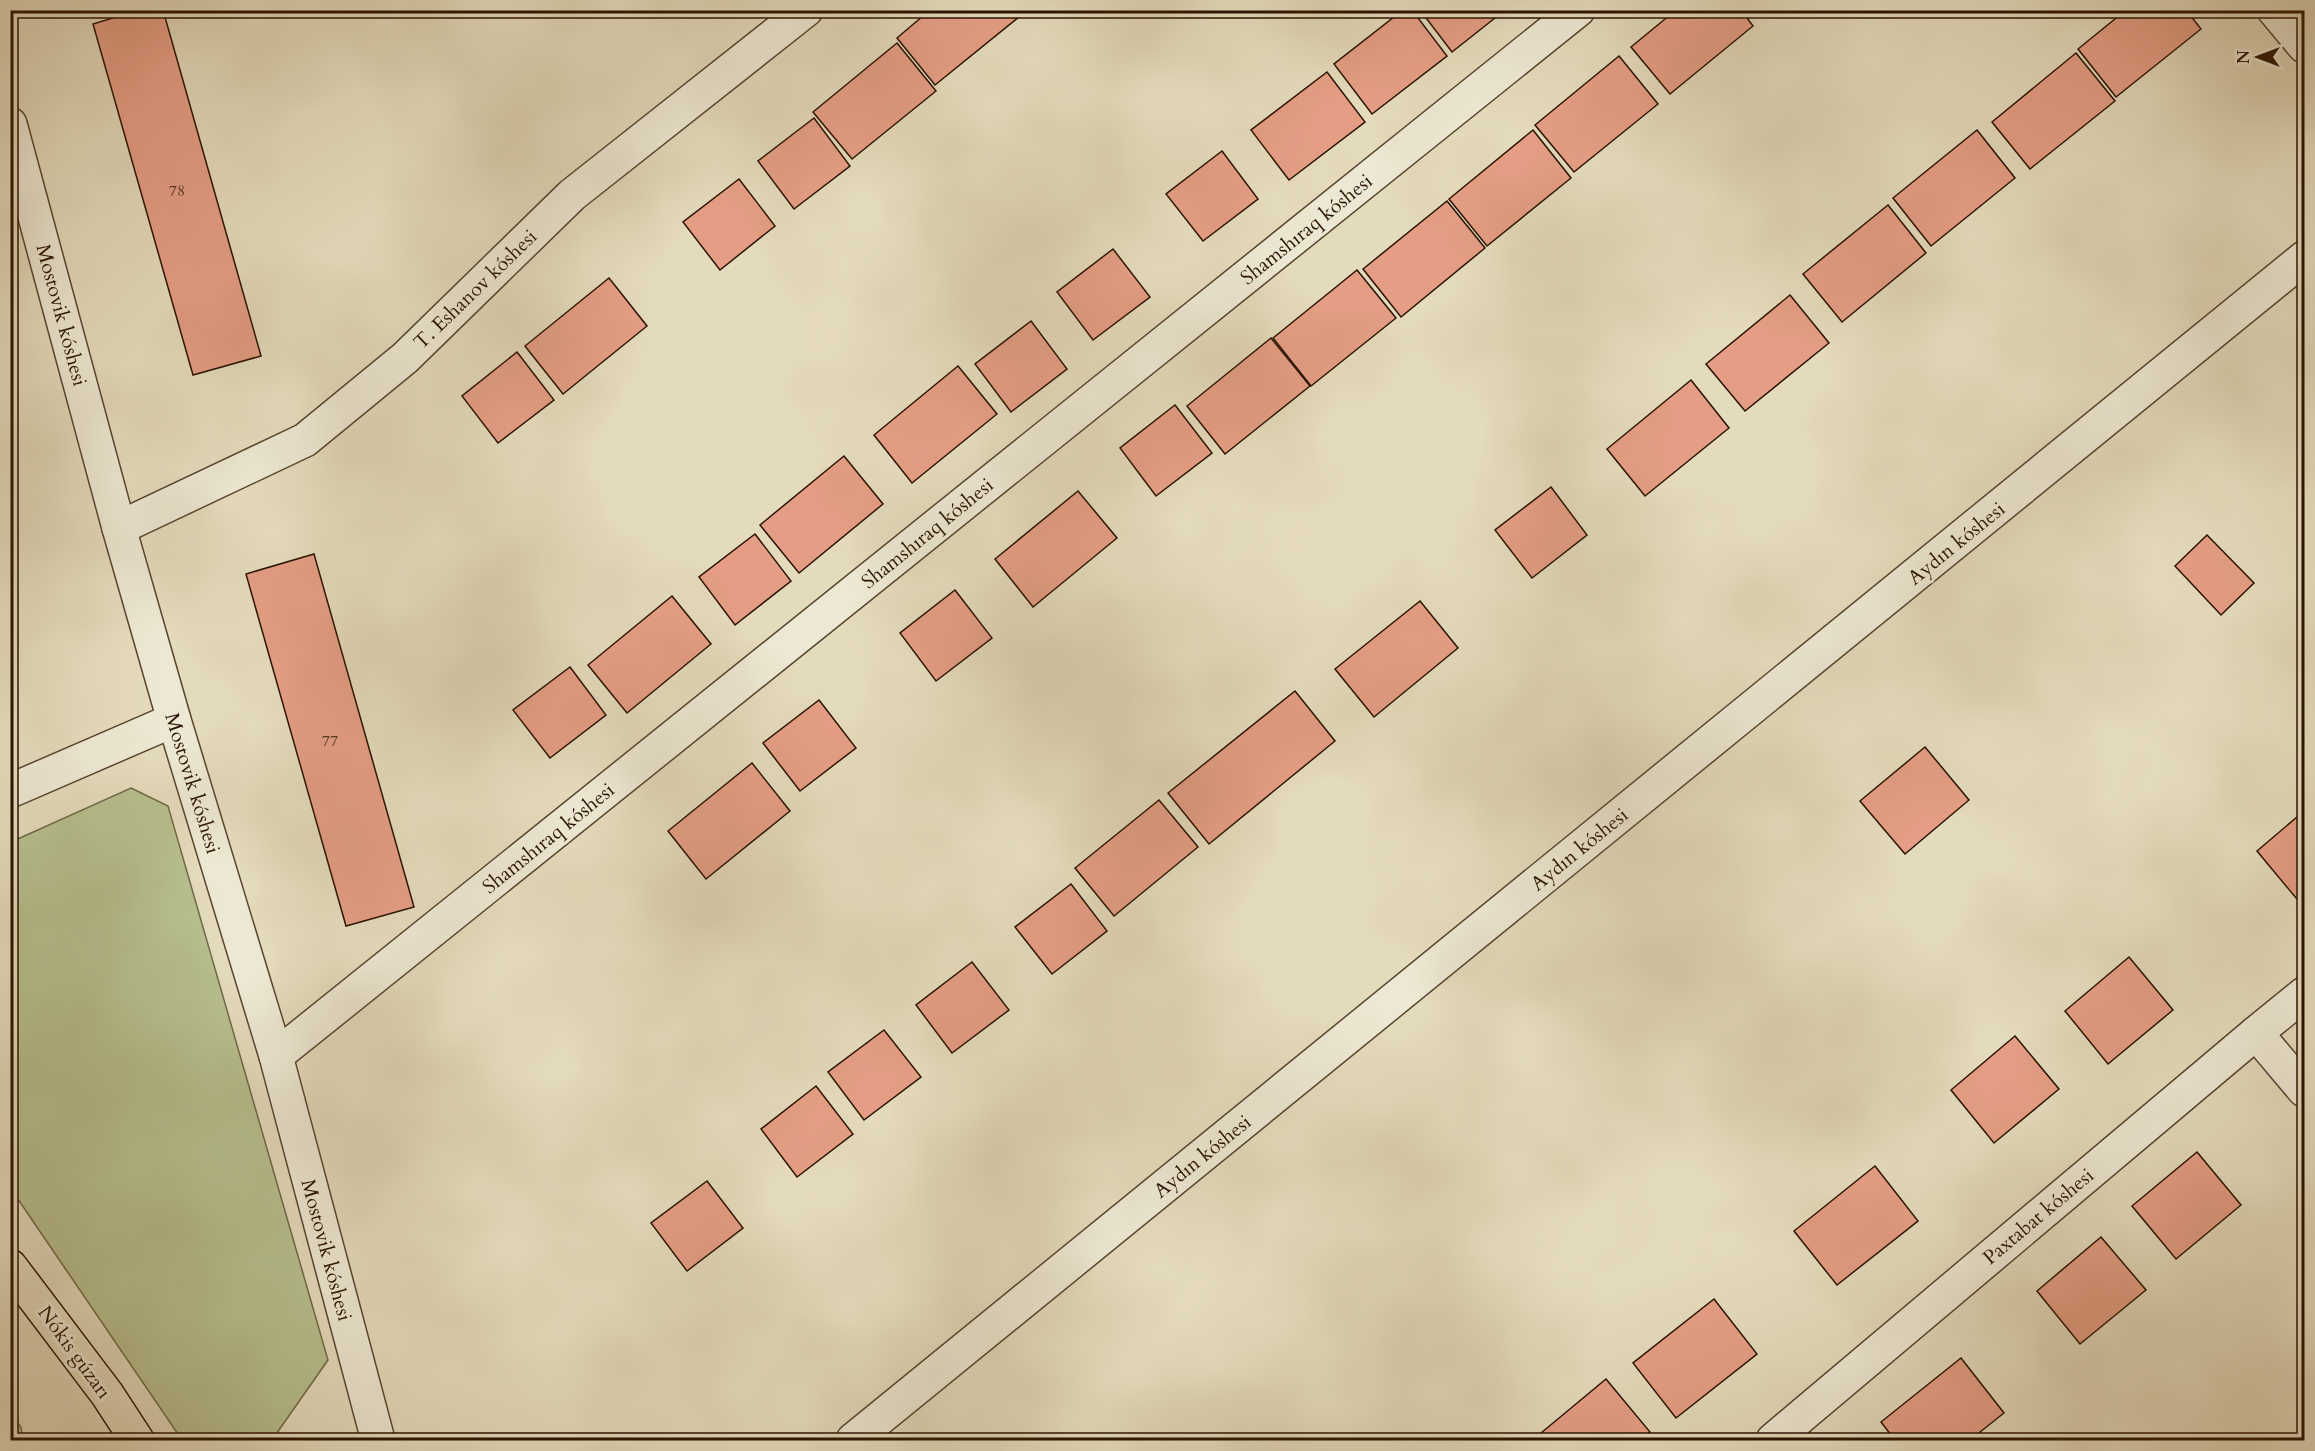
<svg xmlns="http://www.w3.org/2000/svg" width="2315" height="1451" viewBox="0 0 2315 1451" font-family="Cardo,serif">
<rect width="100%" height="100%" fill="#e4dbbc"/>
<filter id="stains"><feTurbulence type="fractalNoise" baseFrequency=".00333" numOctaves="4"/><feColorMatrix values="0 0 0 0 .2 0 0 0 0 .09 0 0 0 0 .02 0 0 0 .5 -.17"/></filter>
<radialGradient id="worn" r=".72"><stop offset=".6" stop-color="#630" stop-opacity="0"/><stop offset="1" stop-color="#630" stop-opacity=".3"/></radialGradient>
<g fill="#b7bf8e" stroke="#706947" stroke-width="1.5">
<path d="M 131,788 L 168,806 L 328,1360 L 272,1440 L 182,1440 L 11,1189 L 11,842 Z"/>
<path d="M 10,1413 L 21,1427 L 23,1440 L 11,1440 Z"/>
</g>
<g fill="#e59e85" stroke="#2a1300" stroke-width="1.5">
<path d="M 139,10 L 163,10 L 261,356 L 193,375 L 93,24 Z"/>
<path d="M 930,10 L 1014,10 L 1019,17 L 935,85 L 897,38 Z"/>
<path d="M 1403,10 L 1412,10 L 1447,56 L 1372,114 L 1334,64 Z"/>
<path d="M 1420,10 L 1505,10 L 1452,52 Z"/>
<path d="M 1676,10 L 1741,10 L 1753,26 L 1670,94 L 1631,47 Z"/>
<path d="M 2126,10 L 2186,10 L 2201,29 L 2116,97 L 2078,49 Z"/>
<path d="M 897,43 L 936,91 L 852,159 L 813,112 Z"/>
<path d="M 2076,53 L 2115,101 L 2030,169 L 1992,122 Z"/>
<path d="M 1619,56 L 1658,104 L 1574,172 L 1535,125 Z"/>
<path d="M 1327,72 L 1365,122 L 1289,180 L 1251,130 Z"/>
<path d="M 814,118 L 850,166 L 794,209 L 758,161 Z"/>
<path d="M 1533,130 L 1571,178 L 1487,246 L 1449,199 Z"/>
<path d="M 1977,130 L 2015,178 L 1931,246 L 1893,198 Z"/>
<path d="M 1222,151 L 1258,199 L 1203,241 L 1166,194 Z"/>
<path d="M 739,179 L 775,226 L 720,270 L 683,222 Z"/>
<path d="M 1447,201 L 1485,248 L 1401,317 L 1363,269 Z"/>
<path d="M 1888,205 L 1926,253 L 1842,322 L 1803,274 Z"/>
<path d="M 1113,249 L 1150,297 L 1093,340 L 1057,292 Z"/>
<path d="M 1357,270 L 1396,318 L 1311,386 L 1273,338 Z"/>
<path d="M 609,278 L 647,326 L 563,394 L 525,346 Z"/>
<path d="M 1790,295 L 1829,343 L 1745,411 L 1706,364 Z"/>
<path d="M 1031,321 L 1067,369 L 1011,412 L 975,364 Z"/>
<path d="M 1271,338 L 1310,386 L 1225,454 L 1187,406 Z"/>
<path d="M 517,352 L 554,400 L 498,443 L 462,396 Z"/>
<path d="M 958,366 L 997,414 L 912,483 L 874,435 Z"/>
<path d="M 1691,380 L 1729,428 L 1645,496 L 1607,449 Z"/>
<path d="M 1175,405 L 1212,453 L 1156,496 L 1120,448 Z"/>
<path d="M 844,456 L 883,504 L 799,573 L 760,525 Z"/>
<path d="M 1551,487 L 1587,535 L 1532,578 L 1495,530 Z"/>
<path d="M 1078,491 L 1117,538 L 1033,607 L 995,559 Z"/>
<path d="M 755,534 L 791,581 L 735,625 L 699,577 Z"/>
<path d="M 2207,535 L 2254,583 L 2221,615 L 2175,566 Z"/>
<path d="M 314,554 L 414,907 L 346,926 L 246,574 Z"/>
<path d="M 955,590 L 992,638 L 936,681 L 900,633 Z"/>
<path d="M 672,596 L 711,644 L 627,713 L 588,665 Z"/>
<path d="M 1420,601 L 1458,648 L 1374,717 L 1335,669 Z"/>
<path d="M 570,667 L 606,715 L 550,758 L 513,710 Z"/>
<path d="M 1295,691 L 1335,741 L 1209,844 L 1168,793 Z"/>
<path d="M 819,700 L 856,748 L 800,791 L 763,743 Z"/>
<path d="M 1925,747 L 1969,800 L 1905,854 L 1860,801 Z"/>
<path d="M 752,763 L 790,811 L 706,879 L 668,831 Z"/>
<path d="M 1159,800 L 1198,847 L 1114,916 L 1075,868 Z"/>
<path d="M 2304,811 L 2304,901 L 2301,904 L 2257,851 Z"/>
<path d="M 1071,884 L 1107,931 L 1052,974 L 1015,927 Z"/>
<path d="M 2129,957 L 2173,1010 L 2108,1064 L 2065,1011 Z"/>
<path d="M 972,962 L 1009,1010 L 952,1053 L 916,1005 Z"/>
<path d="M 884,1030 L 921,1077 L 864,1120 L 828,1072 Z"/>
<path d="M 2015,1036 L 2059,1089 L 1994,1143 L 1951,1090 Z"/>
<path d="M 816,1086 L 853,1134 L 797,1177 L 761,1129 Z"/>
<path d="M 2197,1152 L 2241,1205 L 2176,1259 L 2132,1206 Z"/>
<path d="M 1875,1166 L 1918,1221 L 1837,1285 L 1794,1231 Z"/>
<path d="M 707,1181 L 743,1228 L 687,1271 L 651,1223 Z"/>
<path d="M 2101,1237 L 2146,1290 L 2080,1344 L 2037,1291 Z"/>
<path d="M 1714,1299 L 1757,1354 L 1676,1418 L 1633,1363 Z"/>
<path d="M 1961,1358 L 2004,1413 L 1970,1440 L 1895,1440 L 1881,1422 Z"/>
<path d="M 1606,1379 L 1650,1432 L 1639,1440 L 1547,1440 L 1541,1433 Z"/>
</g>
<g fill="none" stroke-linecap="round" stroke-linejoin="round">
<defs>
<g id="minor">
<path d="M 2274,10 L 2304,46"/>
<path d="M 10,124 L 119,528 L 174,720 L 276,1056 L 378,1440"/>
<path d="M 119,528 L 305,440 L 405,358 L 572,195 L 806,10"/>
<path d="M 10,791 L 174,720"/>
<path d="M 2256,1033 L 2304,1090"/>
<path d="M 276,1056 L 1578,10"/>
<path d="M 853,1440 L 2304,258"/>
<path d="M 1773,1440 L 2256,1033 L 2304,994"/>
</g>
<path id="major" d="M 10,1266 L 107,1394 L 137,1440"/>
</defs>
<use href="#minor" stroke="#58452f" stroke-width="36"/>
<use href="#major" stroke="#2a1300" stroke-width="36"/>
<use href="#minor" stroke="#ede8d3" stroke-width="33"/>
<use href="#major" stroke="#e4dbbc" stroke-width="33"/>
</g>
<g text-anchor="middle" stroke-width="6" stroke-linejoin="round" paint-order="stroke">
<g font-size="16" fill="#593621">
<text x="177" y="196">78</text>
<text x="330" y="746">77</text>
</g>
<g font-size="20" fill="#2a1300" stroke="#ede8d3">
<text transform="translate(1306 229) rotate(-39)" y="7">Shamshıraq kóshesi</text>
<text transform="translate(475 289) rotate(-44)" y="7">T. Eshanov kóshesi</text>
<text transform="translate(62 315) rotate(75)" y="7">Mostovik kóshesi</text>
<text transform="translate(927 533) rotate(-39)" y="7">Shamshıraq kóshesi</text>
<text transform="translate(1956 543) rotate(-39)" y="7">Aydın kóshesi</text>
<text transform="translate(193 783) rotate(73)" y="7">Mostovik kóshesi</text>
<text transform="translate(548 838) rotate(-39)" y="7">Shamshıraq kóshesi</text>
<text transform="translate(1579 849) rotate(-39)" y="7">Aydın kóshesi</text>
<text transform="translate(1202 1156) rotate(-39)" y="7">Aydın kóshesi</text>
<text transform="translate(2038 1216) rotate(-40)" y="7">Paxtabat kóshesi</text>
<text transform="translate(327 1250) rotate(75)" y="7">Mostovik kóshesi</text>
<text transform="translate(75 1352) rotate(54)" y="7">Nókis gúzarı</text>
</g>
</g>
<rect width="2315" height="1451" fill="none" stroke="#e4dbbc" stroke-width="36"/>
<rect x="12" y="12" width="2291" height="1427" fill="none" stroke="#2a1300" stroke-width="3"/>
<rect x="18" y="18" width="2279" height="1415" fill="none" stroke="#2a1300" stroke-width="1.5"/>
<g transform="translate(2258 57) rotate(270)" stroke="#ede8d3" stroke-width="4.5" paint-order="stroke">
<path d="M0-4.5L10 22L0 15L-10 22Z" fill="#2a1300"/>
<text y="-9" font-size="16" font-weight="bold" text-anchor="middle" fill="#2a1300">N</text>
</g>
<rect width="100%" height="100%" filter="url(#stains)"/>
<rect width="100%" height="100%" fill="url(#worn)"/>
</svg>
